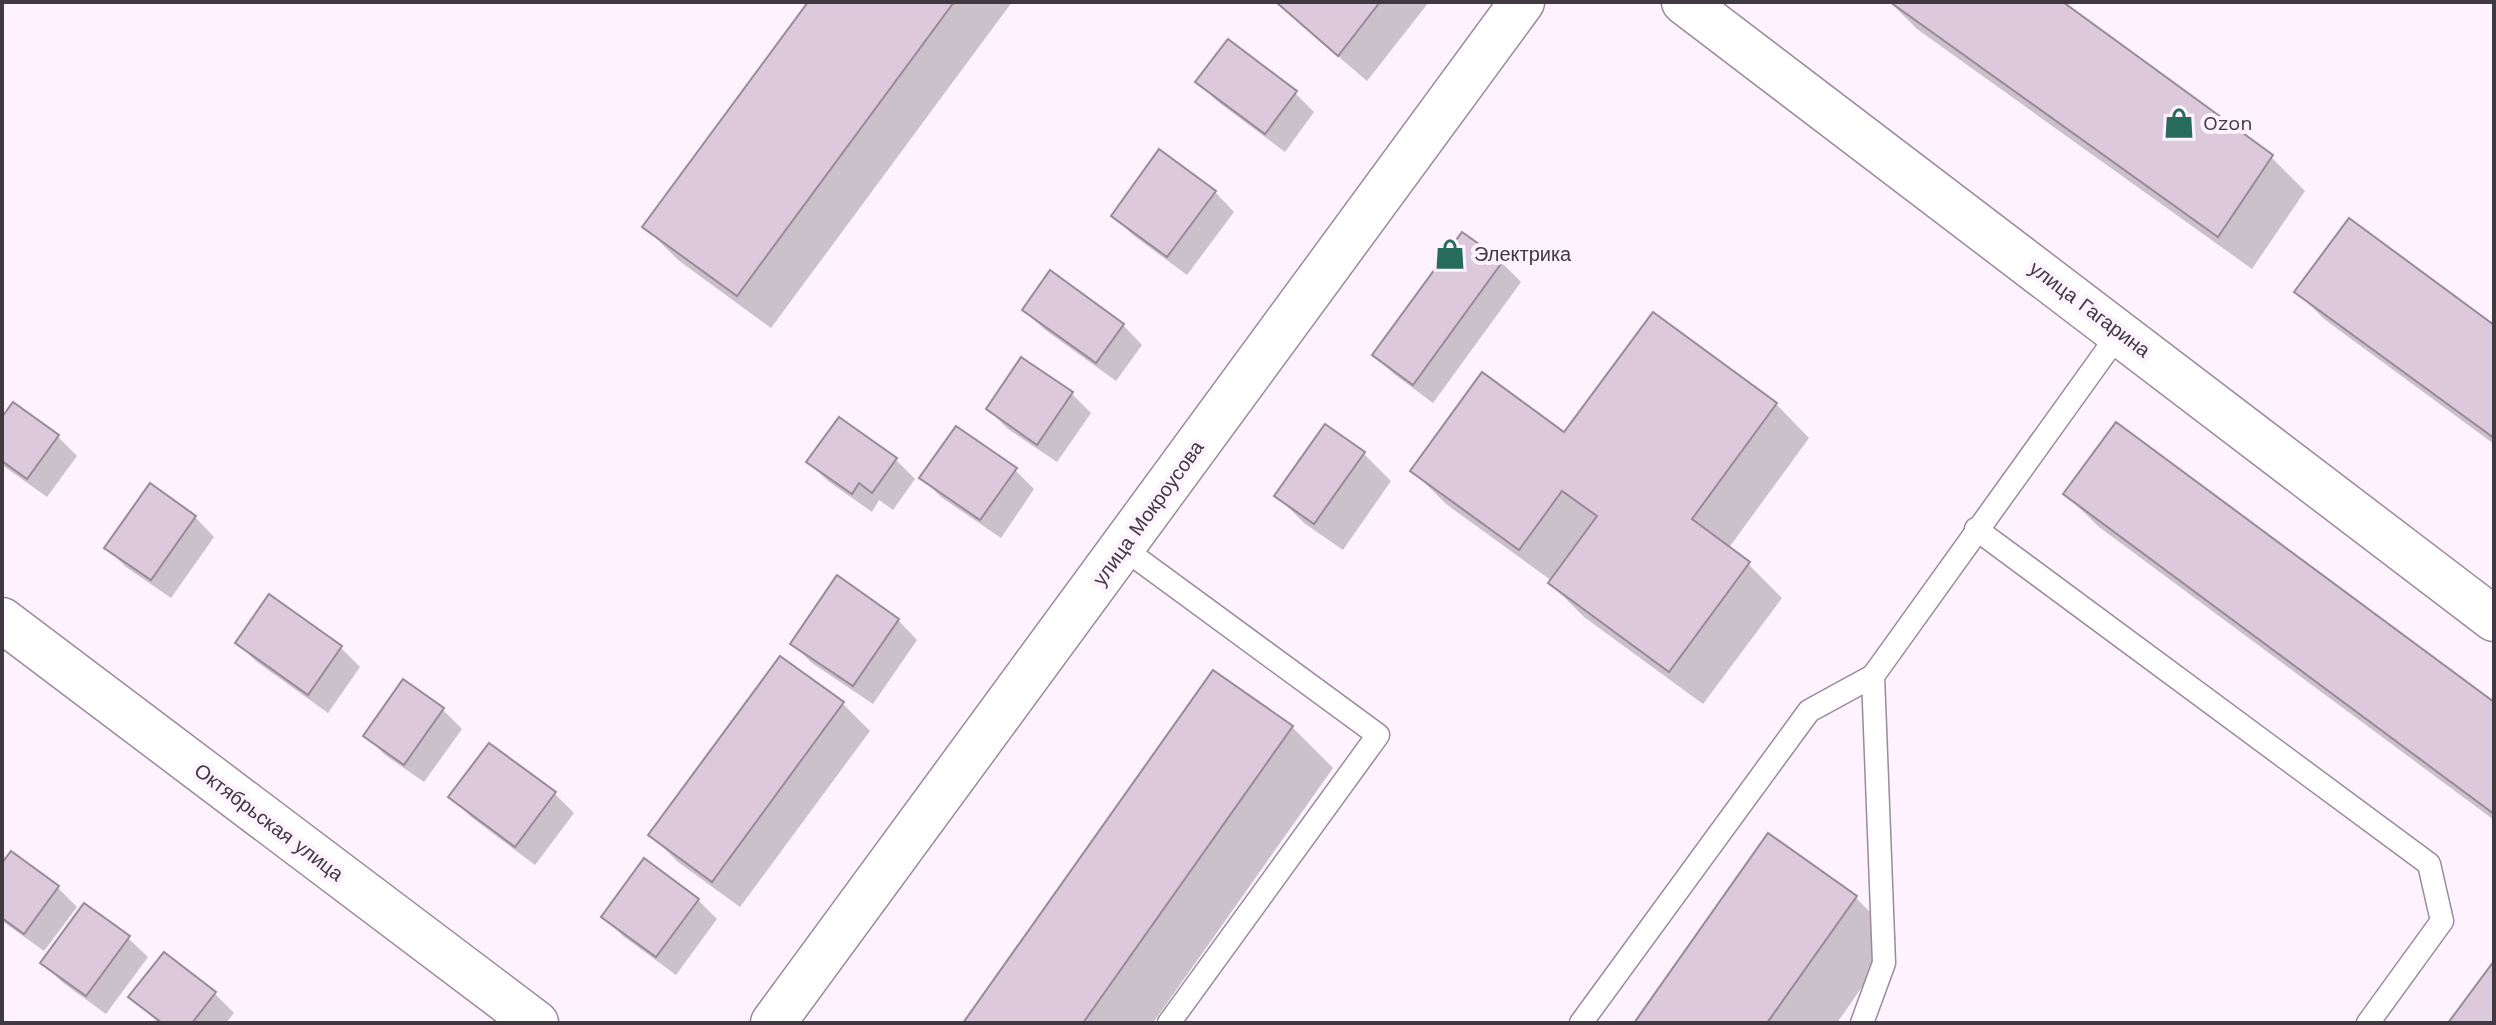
<svg xmlns="http://www.w3.org/2000/svg" width="2496" height="1025" viewBox="0 0 2496 1025" font-family="'Work Sans',sans-serif">
<rect width="100%" height="100%" fill="#fdf2fd"/>
<g fill="#0003">
<path d="M 811,2 L 1012,2 L 771,328 L 678,260 L 645,227 Z"/>
<path d="M 1275,2 L 1429,2 L 1367,81 Z"/>
<path d="M 1890,2 L 2060,2 L 2271,157 L 2305,191 L 2252,269 L 1917,29 Z"/>
<path d="M 1198,82 L 1295,93 L 1314,112 L 1285,152 L 1217,101 Z"/>
<path d="M 1160,152 L 1215,192 L 1234,212 L 1187,275 L 1133,235 L 1113,216 Z"/>
<path d="M 1462,235 L 1502,263 L 1521,282 L 1433,403 L 1394,374 L 1374,355 Z"/>
<path d="M 1051,273 L 1123,325 L 1142,345 L 1116,381 L 1044,329 L 1024,310 Z"/>
<path d="M 2297,292 L 2494,327 L 2494,444 L 2324,319 Z"/>
<path d="M 1072,394 L 1091,413 L 1057,462 L 1008,429 L 988,409 Z"/>
<path d="M 1776,404 L 1809,438 L 1728,549 L 1748,564 L 1782,598 L 1703,704 L 1584,617 L 1550,583 L 1552,581 L 1446,504 L 1412,470 L 1565,435 Z"/>
<path d="M 840,419 L 896,460 L 915,479 L 893,510 L 879,500 L 872,512 L 828,481 L 809,462 Z"/>
<path d="M 2,420 L 57,436 L 77,456 L 47,497 L 2,465 Z"/>
<path d="M 1364,454 L 1391,481 L 1343,550 L 1304,523 L 1277,496 Z"/>
<path d="M 1015,470 L 1034,489 L 1001,538 L 941,497 L 922,478 Z"/>
<path d="M 2065,494 L 2494,705 L 2494,820 L 2099,527 Z"/>
<path d="M 195,517 L 214,537 L 171,598 L 126,567 L 107,548 Z"/>
<path d="M 270,597 L 341,648 L 360,667 L 328,713 L 257,662 L 237,643 Z"/>
<path d="M 898,620 L 917,640 L 873,704 L 812,663 L 792,643 Z"/>
<path d="M 781,658 L 843,704 L 870,731 L 740,907 L 678,862 L 651,835 Z"/>
<path d="M 442,709 L 462,729 L 424,782 L 385,755 L 366,736 Z"/>
<path d="M 1292,727 L 1333,768 L 1153,1023 L 966,1023 Z"/>
<path d="M 490,745 L 555,794 L 574,813 L 535,865 L 470,816 L 451,797 Z"/>
<path d="M 2,866 L 57,887 L 77,907 L 44,951 L 2,921 Z"/>
<path d="M 1855,897 L 1896,938 L 1837,1023 L 1636,1023 Z"/>
<path d="M 698,900 L 717,919 L 676,975 L 623,936 L 604,917 Z"/>
<path d="M 128,938 L 148,957 L 106,1014 L 62,982 L 43,963 Z"/>
<path d="M 164,955 L 215,994 L 234,1013 L 226,1023 L 159,1023 L 131,997 Z"/>
</g>
<g fill="#dccadc" stroke="#9a8999" stroke-width="2">
<path d="M 808,2 L 954,2 L 737,296 L 642,227 Z"/>
<path d="M 1276,2 L 1380,2 L 1338,56 Z"/>
<path d="M 1890,2 L 2063,2 L 2273,155 L 2218,237 Z"/>
<path d="M 1228,39 L 1297,91 L 1265,134 L 1195,82 Z"/>
<path d="M 1159,149 L 1216,191 L 1167,257 L 1111,216 Z"/>
<path d="M 2349,218 L 2494,325 L 2494,438 L 2294,292 Z"/>
<path d="M 1462,232 L 1503,261 L 1413,385 L 1372,355 Z"/>
<path d="M 1050,270 L 1124,324 L 1096,363 L 1022,310 Z"/>
<path d="M 1653,312 L 1777,403 L 1692,519 L 1750,562 L 1669,672 L 1548,583 L 1597,516 L 1562,491 L 1519,550 L 1410,471 L 1482,372 L 1564,432 Z"/>
<path d="M 1021,357 L 1073,392 L 1037,445 L 986,409 Z"/>
<path d="M 13,402 L 59,435 L 27,479 L 2,461 L 2,417 Z"/>
<path d="M 839,417 L 897,458 L 872,493 L 859,483 L 852,494 L 806,462 Z"/>
<path d="M 2116,422 L 2494,702 L 2494,814 L 2063,494 Z"/>
<path d="M 1325,424 L 1365,452 L 1314,524 L 1274,496 Z"/>
<path d="M 956,426 L 1017,468 L 980,520 L 919,478 Z"/>
<path d="M 150,483 L 196,516 L 151,580 L 104,548 Z"/>
<path d="M 837,575 L 899,619 L 853,686 L 790,644 Z"/>
<path d="M 269,594 L 342,646 L 308,695 L 235,643 Z"/>
<path d="M 780,656 L 844,702 L 712,882 L 648,835 Z"/>
<path d="M 1213,670 L 1293,726 L 1083,1023 L 963,1023 Z"/>
<path d="M 403,679 L 444,708 L 404,765 L 363,736 Z"/>
<path d="M 489,743 L 556,792 L 515,847 L 448,797 Z"/>
<path d="M 1768,833 L 1857,896 L 1767,1023 L 1634,1023 Z"/>
<path d="M 11,851 L 59,886 L 24,934 L 2,918 L 2,863 Z"/>
<path d="M 644,858 L 699,899 L 656,957 L 601,917 Z"/>
<path d="M 84,903 L 130,936 L 86,996 L 40,963 Z"/>
<path d="M 164,952 L 216,992 L 192,1023 L 162,1023 L 128,997 Z"/>
<path d="M 2494,961 L 2494,1023 L 2448,1023 Z"/>
</g>
<g fill="none" stroke-linecap="round" stroke-linejoin="round">
<defs>
<g id="lane">
<path d="M 1976,529 L 2429,864 L 2442,921 L 2368,1023"/>
<path d="M 1123,548 L 1378,735 L 1169,1023"/>
<path d="M 1581,1023 L 1809,711 L 1873,676"/>
<path d="M 1862,1023 L 1884,963 L 1873,676 L 2120,332"/>
</g>
<g id="street">
<path d="M 2,620 L 536,1023"/>
<path d="M 773,1023 L 1522,2"/>
</g>
<path id="secondary" d="M 1684,2 L 2494,619"/>
</defs>
<use href="#lane" stroke="#9b8a9b" stroke-width="25"/>
<use href="#street" stroke="#9b8a9b" stroke-width="47"/>
<use href="#secondary" stroke="#9b8a9b" stroke-width="47"/>
<use href="#lane" stroke="#fff" stroke-width="22"/>
<use href="#street" stroke="#fff" stroke-width="44"/>
<use href="#secondary" stroke="#fff" stroke-width="44"/>
</g>
<defs>
<symbol id="shop-bare" viewBox="-9 -9 18 18"><path d="M-5-2.5h2.3a2.7 3.5 0 0 1 5.4 0H5L5.5 6h-11ZM-1.5-2.5h3a1.5 2.3 0 0 0-3 0Z" fill="#276b5d" stroke="#fdf2fd" stroke-width="2.5" paint-order="stroke"/></symbol>
</defs>
<g fill-rule="evenodd">
<use href="#shop-bare" x="2157" y="101" width="44" height="44"/>
<use href="#shop-bare" x="1428" y="232" width="44" height="44"/>
</g>
<g text-anchor="middle" stroke-width="8" stroke-linejoin="round" paint-order="stroke">
<g font-size="20" fill="#413941" stroke="#fdf2fd" text-anchor="start">
<text x="2203" y="130">Ozon</text>
<text x="1474" y="261">Электрика</text>
</g>
<g font-size="20" fill="#413941" stroke="#fdf2fd">
<text transform="translate(2090 309) rotate(37)" y="7">улица Гагарина</text>
<text transform="translate(1148 513) rotate(-54)" y="7">улица Мокроусова</text>
<text transform="translate(269 822) rotate(37)" y="7">Октябрьская улица</text>
</g>
</g>
<rect width="2496" height="1025" fill="none" stroke="#413941" stroke-width="8"/>
</svg>
